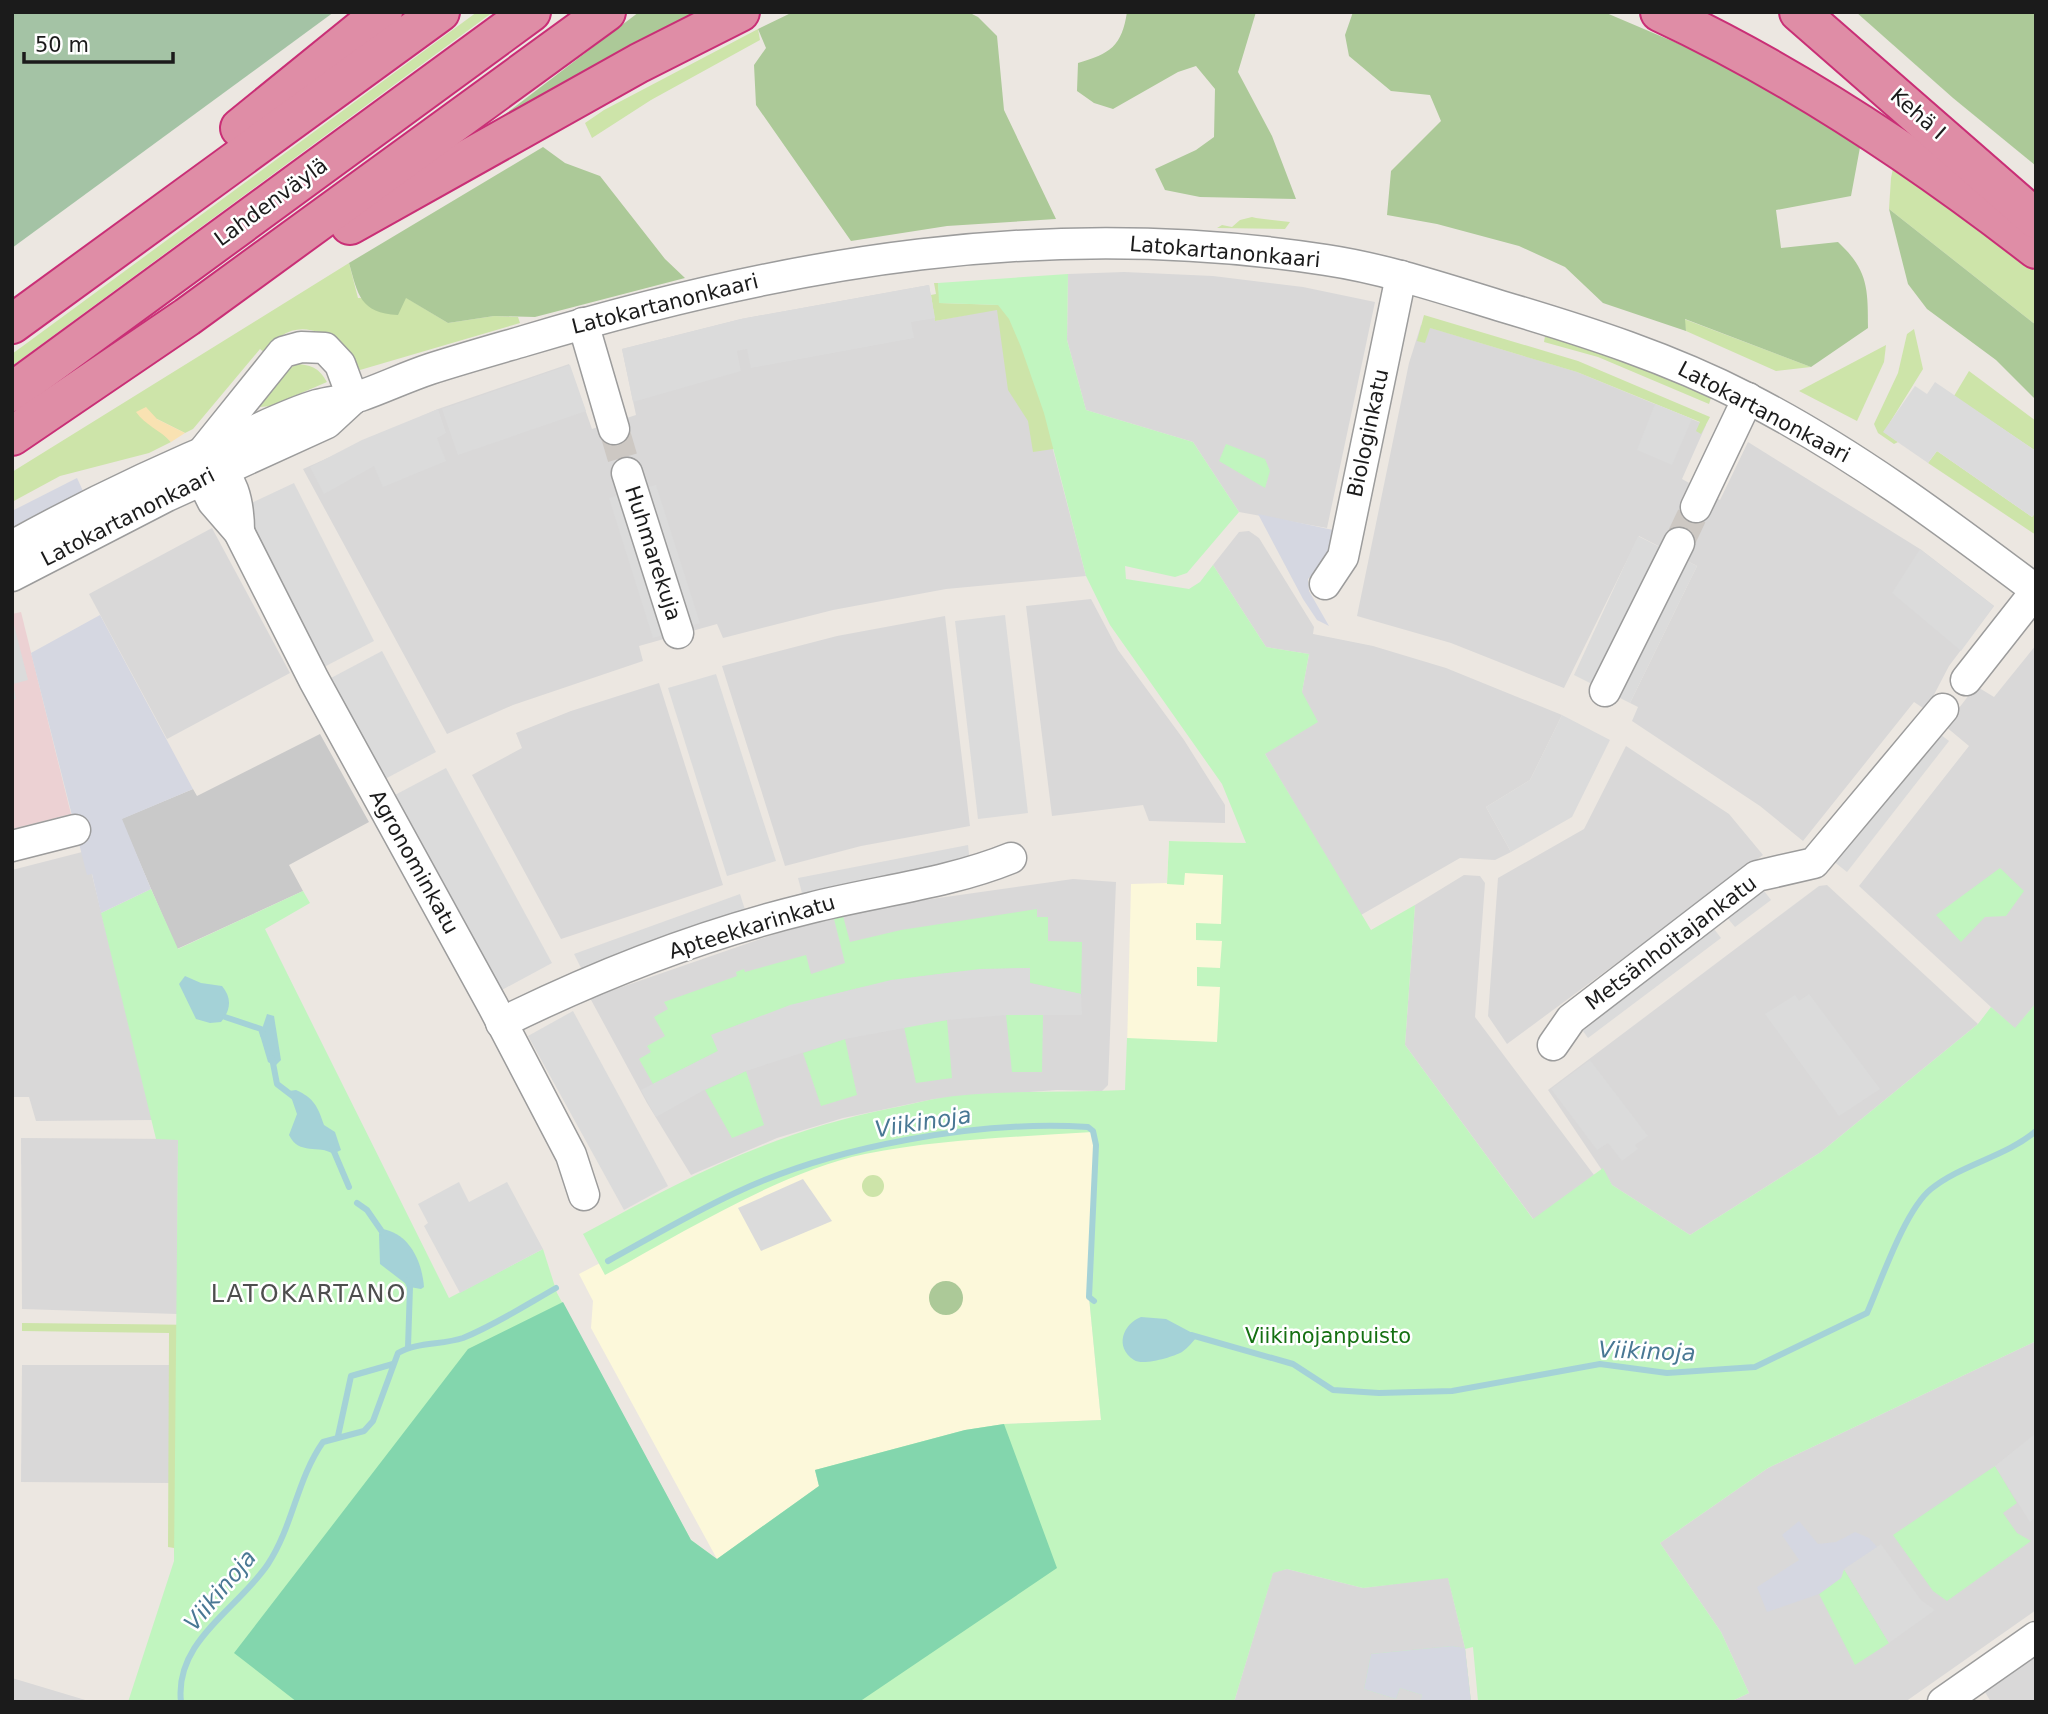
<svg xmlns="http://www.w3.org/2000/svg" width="2048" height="1714" viewBox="0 0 2048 1714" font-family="'DejaVu Sans',sans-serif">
<rect width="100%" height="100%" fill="#ece7e1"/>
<g fill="#d9d8d8">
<path d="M 1124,272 L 1213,276 L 1303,287 L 1375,302 L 1327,528 L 1239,512 L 1193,442 L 1086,410 L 1067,340 L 1068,274 Z"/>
<path d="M 929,285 L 935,321 L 1002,308 L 1051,442 L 1086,576 L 946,589 L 833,610 L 723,638 L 717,624 L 639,646 L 643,661 L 513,705 L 447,734 L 303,469 L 438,409 L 569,364 L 592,429 L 636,415 L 622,349 L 741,319 Z"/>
<path d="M 1421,325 L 1577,372 L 1706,425 L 1682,479 L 1720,500 L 1748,442 L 1920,549 L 1994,606 L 1949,666 L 1926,710 L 1914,702 L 1803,841 L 1760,806 L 1632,721 L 1638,707 L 1630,703 L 1697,566 L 1639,536 L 1564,688 L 1451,643 L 1357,616 L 1409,363 Z"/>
<path d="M 212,528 L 290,673 L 167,739 L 89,594 Z"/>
<path d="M 1249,531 L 1259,538 L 1314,627 L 1313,634 L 1373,646 L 1446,668 L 1562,715 L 1530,780 L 1486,807 L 1511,852 L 1495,860 L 1460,858 L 1361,915 L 1265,754 L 1302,692 L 1309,654 L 1266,647 L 1213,565 L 1239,532 Z"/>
<path d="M 1091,599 L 1118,650 L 1184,740 L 1225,805 L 1225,823 L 1149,821 L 1143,805 L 1052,816 L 1026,606 Z"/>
<path d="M 945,616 L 970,826 L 861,846 L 785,866 L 722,666 L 837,636 Z"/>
<path d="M 2036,645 L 2036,1003 L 2015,1029 L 1859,886 L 1969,746 L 1945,726 L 1976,686 L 1994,697 Z"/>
<path d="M 659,683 L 723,885 L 561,939 L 472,775 L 522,748 L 516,733 L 571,711 Z"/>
<path d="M 1626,746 L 1729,814 L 1763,855 L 1507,1044 L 1488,1016 L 1498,878 L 1584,829 Z"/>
<path d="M 86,851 L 153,1120 L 36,1121 L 29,1097 L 12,1097 L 12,870 Z"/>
<path d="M 1464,875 L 1480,876 L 1485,883 L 1475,1017 L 1594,1175 L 1534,1220 L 1405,1045 L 1415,905 Z"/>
<path d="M 1073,879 L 1116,882 L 1108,1085 L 1102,1091 L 1057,1090 L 934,1099 L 843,1118 L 777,1138 L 691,1175 L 647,1103 L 590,998 L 778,933 L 843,916 L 896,904 Z"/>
<path d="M 1827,885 L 1978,1024 L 1821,1152 L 1690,1235 L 1612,1185 L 1548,1090 L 1819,886 Z"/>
<path d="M 21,1138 L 178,1139 L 177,1314 L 22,1309 Z"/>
<path d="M 2036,1341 L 2036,1610 L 1905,1702 L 1730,1702 L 1749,1693 L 1721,1632 L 1660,1543 L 1768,1468 Z"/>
<path d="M 22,1365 L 169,1365 L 169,1483 L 21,1482 Z"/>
<path d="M 1287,1569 L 1363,1588 L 1448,1577 L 1465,1648 L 1471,1702 L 1234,1702 L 1273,1572 Z"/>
<path d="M 2036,1656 L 2036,1702 L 1991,1702 L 1985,1692 Z"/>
<path d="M 12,1678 L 92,1702 L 12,1702 Z"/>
</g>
<path fill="#ecd1d3" d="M 21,612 L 71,814 L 12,829 L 12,614 Z"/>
<g fill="#fcf8da">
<path d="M 1169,841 L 1246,843 L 1324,1030 L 1126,1090 L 1131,884 L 1167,883 Z"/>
<path d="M 969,1130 L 1093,1131 L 1096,1145 L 1089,1297 L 1101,1420 L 1004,1424 L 815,1470 L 819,1486 L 717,1559 L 591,1328 L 593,1301 L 579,1274 L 736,1192 L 862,1149 Z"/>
</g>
<path fill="#c9c9c9" d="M 320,734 L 369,822 L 289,865 L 303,891 L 177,949 L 121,819 L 193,789 L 197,796 Z"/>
<g fill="#cde4a9">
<path d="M 477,12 L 493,12 L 12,366 L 12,354 Z"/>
<path d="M 758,29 L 760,40 L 651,100 L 592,138 L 585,123 L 604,110 Z"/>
<path d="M 1895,159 L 2036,265 L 2036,325 L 1889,209 L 1891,178 Z"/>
<path d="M 1252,217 L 1256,218 L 1290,222 L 1285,229 L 1217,228 L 1222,225 L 1232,227 L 1240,220 Z"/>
<path d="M 349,263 L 358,298 L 405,297 L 448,323 L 494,316 L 518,317 L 520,323 L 360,370 C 345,345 311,316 281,336 C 275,340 270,348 265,353 L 260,349 L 193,429 L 185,433 L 157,419 L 157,427 L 171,442 L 149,453 L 60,476 L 12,502 L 12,472 Z"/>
<path d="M 934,283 L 938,283 L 940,303 L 1004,305 L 1067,447 L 1033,452 L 1028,421 L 1008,390 L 997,310 L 935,321 L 931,295 L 936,294 Z"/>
<path d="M 1424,315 L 1578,361 L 1710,417 L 1701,434 L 1696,431 L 1700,422 L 1577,372 L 1430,328 L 1425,343 L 1417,341 Z"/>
<path d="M 1684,319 L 1811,367 L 1776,371 L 1686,331 Z"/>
<path d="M 1914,329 L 1923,369 L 1884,432 L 1898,442 L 1894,444 L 1878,433 L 1874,424 L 1898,373 L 1907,334 Z"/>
<path d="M 1545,336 L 1575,340 L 1712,395 L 1709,404 L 1598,357 L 1544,342 Z"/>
<path d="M 1886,345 L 1884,362 L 1857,421 L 1799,391 Z"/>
<path d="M 297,364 C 313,365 319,369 327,382 L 271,406 L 260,407 L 258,403 L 282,373 Z"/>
<path d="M 1969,371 L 2036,421 L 2036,451 L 1954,396 Z"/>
<path d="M 1937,451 L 2032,517 L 2036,512 L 2036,535 L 1928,463 Z"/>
<circle cx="873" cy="1186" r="11"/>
<path d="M 22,1323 L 206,1325 L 174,1561 L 174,1548 L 168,1547 L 169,1333 L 22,1331 Z"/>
</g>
<g fill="#acc998">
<path d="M 639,12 L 704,12 L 495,122 Z"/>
<path d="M 793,12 L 968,12 L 978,17 L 997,36 L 1004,110 L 1056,219 L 947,226 L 851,241 L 756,105 L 754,65 L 766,48 L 758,29 Z"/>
<path d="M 1127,12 L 1256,12 L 1238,72 L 1272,136 L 1296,199 L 1200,197 L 1165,190 L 1155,169 L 1196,150 L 1214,137 L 1215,89 L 1196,66 L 1178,72 L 1113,109 L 1094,103 L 1077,91 L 1078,63 C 1110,54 1122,46 1127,12 Z"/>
<path d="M 1353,12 L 1604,12 L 1705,55 L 1861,142 L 1851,196 L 1776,210 L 1781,248 L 1838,242 C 1868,270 1868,288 1868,328 L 1811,367 L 1685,319 L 1686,331 L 1603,303 L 1565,267 L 1519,246 L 1437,224 L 1387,215 L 1391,171 L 1441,121 L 1430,95 L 1391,91 L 1349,56 L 1345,35 Z"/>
<path d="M 1856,12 L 2036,12 L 2036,166 L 1953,98 Z"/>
<path d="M 543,147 L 565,163 L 600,176 L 665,259 L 685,278 L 535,317 L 494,316 L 448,323 L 406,298 L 398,315 C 360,313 358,295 349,263 Z"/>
<path d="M 1889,209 L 2036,325 L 2036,400 L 1996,360 L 1927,309 L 1908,284 Z"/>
<circle cx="946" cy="1298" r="17"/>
</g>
<path fill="#f9e2b2" d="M 146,407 L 157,419 L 185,433 L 171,442 C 160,430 145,425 136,412 Z"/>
<path fill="#a4c3a5" d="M 12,12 L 334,12 L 12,248 Z"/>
<g fill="#c1f5bf">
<path d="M 1068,274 L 1067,340 L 1086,410 L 1193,442 L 1239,512 L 1187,573 L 1175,577 L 1125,566 L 1126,579 L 1189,589 L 1200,582 L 1213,565 L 1266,647 L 1309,654 L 1302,692 L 1318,722 L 1265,754 L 1371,930 L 1415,905 L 1405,1045 L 1533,1219 L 1603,1168 L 1612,1185 L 1690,1235 L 1821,1152 L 1978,1024 L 1991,1007 L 2015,1028 L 2036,1003 L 2036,1341 L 1768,1468 L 1660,1543 L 1721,1632 L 1749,1693 L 1730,1702 L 1481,1702 L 1478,1701 L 1473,1647 L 1465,1649 L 1471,1702 L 1420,1702 L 1422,1695 L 1400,1688 L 1396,1699 L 1364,1689 L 1371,1654 L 1452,1646 L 1465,1648 L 1448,1578 L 1363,1588 L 1287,1569 L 1273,1573 L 1234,1702 L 128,1702 L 174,1561 L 178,1140 L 156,1139 L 101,913 L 151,889 L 178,949 L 303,891 L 310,903 L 265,929 L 449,1298 L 543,1249 L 557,1293 L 691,1540 L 717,1559 L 819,1486 L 815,1470 L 965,1430 L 1004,1424 L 1101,1420 L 1089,1297 L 1096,1145 L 1093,1132 C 1017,1137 940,1139 865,1154 C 782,1171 680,1234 605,1275 L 583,1234 C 689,1176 773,1132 892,1108 C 913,1104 934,1098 955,1096 C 1012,1090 1069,1093 1125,1090 L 1127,1038 L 1217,1042 L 1220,987 L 1197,986 L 1197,967 L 1220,968 L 1222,941 L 1196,940 L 1196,923 L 1221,924 L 1223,875 L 1185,873 L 1184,885 L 1167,884 L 1169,841 L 1246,843 L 1222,784 L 1110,625 L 1086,576 L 1044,413 L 1021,347 L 1009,319 L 998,305 L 939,303 L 938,283 Z"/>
<path d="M 1226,444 L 1265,459 L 1270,471 L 1265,488 L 1219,461 Z"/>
<path d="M 2000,868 L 2024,891 L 2006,916 L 1985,917 L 1961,942 L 1936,915 Z"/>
<path d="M 1037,909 L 1037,917 L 1048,917 L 1048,941 L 1082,942 L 1081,994 L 1030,983 L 1029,968 C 911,970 822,992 712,1035 L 718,1051 L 653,1084 L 639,1059 L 651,1052 L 647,1046 L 665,1036 L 654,1017 L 668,1009 L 664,1002 L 737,976 L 736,972 L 744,969 L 745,972 L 806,955 L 811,974 L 845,963 L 834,919 L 843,916 L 850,942 L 901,930 Z"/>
<path d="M 1006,1015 L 1043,1015 L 1042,1072 L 1012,1072 Z"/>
<path d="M 947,1020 L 952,1078 L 916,1083 L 904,1027 Z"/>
<path d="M 845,1039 L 857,1095 L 821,1106 L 803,1053 Z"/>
<path d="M 746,1071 L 764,1125 L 732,1138 L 705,1090 Z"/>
<path d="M 1995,1466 L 2017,1503 L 2003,1513 L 2017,1533 L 2031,1541 L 1947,1601 L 1933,1591 L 1893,1535 Z"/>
<path d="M 1844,1569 L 1889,1643 L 1855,1665 L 1819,1594 L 1841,1578 Z"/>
</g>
<path fill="#83d6ad" d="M 563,1302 L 691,1540 L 717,1559 L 819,1486 L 815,1470 L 965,1430 L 1004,1424 L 1057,1568 L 859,1702 L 297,1702 L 234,1653 L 468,1349 Z"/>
<g fill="#dbdbdb">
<path d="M 929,285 L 935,318 L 911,322 L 914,338 L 751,368 L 747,349 L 737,351 L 741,371 L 633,402 L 622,349 L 741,319 Z"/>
<path d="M 570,365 L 586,411 L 458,455 L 442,409 Z"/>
<path d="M 1935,382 L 2036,451 L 2036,512 L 2032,517 L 1937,451 L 1928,463 L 1883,432 L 1915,386 L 1927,394 Z"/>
<path d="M 1655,404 L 1692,419 L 1672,465 L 1637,450 Z"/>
<path d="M 438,409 L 446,433 L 437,438 L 446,461 L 383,487 L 374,466 L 324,494 L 310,467 L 362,440 Z"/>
<path d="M 294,483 L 374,641 L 324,667 L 264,555 L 247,505 Z"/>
<path d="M 656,485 L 700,623 L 653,638 L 609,498 Z"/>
<path d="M 1638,536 L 1697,566 L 1630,703 L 1574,675 Z"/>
<path d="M 1920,549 L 1994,606 L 1961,651 L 1892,593 Z"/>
<path d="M 1005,615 L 1028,813 L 978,819 L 955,621 Z"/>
<path d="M 12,617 L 28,680 L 13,684 L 16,699 L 12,700 Z"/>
<path d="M 382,651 L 436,752 L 385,779 L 331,678 Z"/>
<path d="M 716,674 L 776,861 L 727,876 L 668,688 Z"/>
<path d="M 1562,715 L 1610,740 L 1572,817 L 1511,852 L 1486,807 L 1530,780 Z"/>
<path d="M 1921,720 L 1949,741 L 1847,872 L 1817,848 L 1828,825 L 1908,725 Z"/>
<path d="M 446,768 L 552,963 L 498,992 L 393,796 Z"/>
<path d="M 968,845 L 970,863 L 803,897 L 798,878 Z"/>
<path d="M 1761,887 L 1771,900 L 1735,927 L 1725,915 Z"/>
<path d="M 740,894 L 746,913 L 583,972 L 574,954 Z"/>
<path d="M 1711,925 L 1721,938 L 1588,1038 L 1578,1024 Z"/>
<path d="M 1030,968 L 1030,983 L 1081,994 L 1082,1015 L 1006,1015 L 947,1020 L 845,1039 L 746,1071 L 704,1090 L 656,1117 L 641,1090 L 718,1051 L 711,1035 L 790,1005 L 891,980 L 980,969 Z"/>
<path d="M 1809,994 L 1880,1089 L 1839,1116 L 1765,1014 L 1795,995 L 1799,1001 Z"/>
<path d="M 573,1011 L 668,1186 L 624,1210 L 528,1036 Z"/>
<path d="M 1590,1060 L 1648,1136 L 1635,1145 L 1638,1149 L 1622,1161 L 1608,1143 L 1597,1150 L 1551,1089 Z"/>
<path d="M 803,1179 L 832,1221 L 761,1251 L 738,1208 Z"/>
<path d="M 459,1182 L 469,1202 L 507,1182 L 543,1249 L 460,1293 L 424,1226 L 428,1223 L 418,1204 Z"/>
<path d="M 2035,1434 L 2036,1517 L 2030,1522 L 1995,1466 Z"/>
<path d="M 1881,1544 L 1921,1600 L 1935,1610 L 1889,1643 L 1844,1569 Z"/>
</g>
<g fill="#d5d7e1">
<path d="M 77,478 L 83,491 L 12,527 L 12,511 Z"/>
<path d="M 1258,514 L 1333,530 L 1327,559 L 1308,579 L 1309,591 L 1329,626 L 1317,620 L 1303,599 Z"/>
<path d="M 100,615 L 193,789 L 122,819 L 151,889 L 101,913 L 92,874 L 87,875 L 31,653 Z"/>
<path d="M 1799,1521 L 1818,1544 L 1836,1542 L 1855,1532 L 1869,1538 L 1877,1547 L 1844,1569 L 1841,1578 L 1819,1594 L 1767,1612 L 1757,1587 L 1799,1560 L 1782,1535 Z"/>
<path d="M 1452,1646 L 1465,1648 L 1471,1702 L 1420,1702 L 1422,1695 L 1400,1688 L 1396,1699 L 1364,1689 L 1371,1654 Z"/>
</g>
<g fill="#a4d2d7">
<path d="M 185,976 L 201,983 L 222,986 C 232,998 231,1010 221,1022 L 210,1023 L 196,1019 L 179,984 Z"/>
<path d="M 267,1014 L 274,1016 L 281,1060 L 275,1066 L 268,1062 L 260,1035 Z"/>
<path d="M 296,1090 C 314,1098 318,1107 324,1125 L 335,1132 L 341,1150 L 333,1154 C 319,1144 299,1156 289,1135 L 297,1114 L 289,1091 Z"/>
<path d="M 382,1229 C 409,1233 422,1261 424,1287 L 421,1289 L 410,1287 L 380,1264 L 379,1234 Z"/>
<path d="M 1141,1317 L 1166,1319 L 1198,1336 C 1193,1341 1188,1348 1182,1352 C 1173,1357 1143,1366 1134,1360 C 1114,1347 1123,1324 1141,1317 Z"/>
</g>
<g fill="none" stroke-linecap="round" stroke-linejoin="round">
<g stroke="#a4d2d7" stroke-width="6">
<path d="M 225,1017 L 261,1029 L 263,1035"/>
<path d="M 272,1058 L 277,1084 L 294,1097"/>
<path d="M 332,1147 L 349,1187"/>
<path d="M 357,1203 L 367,1210 L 385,1236"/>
<path d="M 608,1261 C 650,1238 692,1213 735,1193 C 834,1146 978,1120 1088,1127 L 1093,1131 L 1096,1145 L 1089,1297 L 1094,1301"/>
<path d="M 407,1280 L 410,1287 L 408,1347"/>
<path d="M 1191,1335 L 1293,1364 L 1333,1390 L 1379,1393 L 1452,1391 L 1600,1364 L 1667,1373 L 1755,1367 L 1867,1313 C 1881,1281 1905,1210 1931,1189 C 1962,1164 2005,1157 2036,1131"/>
<path d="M 338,1436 L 351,1376 L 393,1364"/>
<path d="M 181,1702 C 174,1641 238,1609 268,1564 C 293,1526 297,1479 323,1442 L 364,1431 L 373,1421 L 398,1353 C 416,1342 442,1345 463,1338 C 495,1325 526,1305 556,1288"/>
</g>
<g stroke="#cdc8c3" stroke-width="30" stroke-dasharray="30 15" stroke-linecap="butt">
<path d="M 614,429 L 627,473"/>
<path d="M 1679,543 L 1696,507"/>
</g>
<defs>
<g id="minor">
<path d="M 583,323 L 614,429"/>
<path d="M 205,449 L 283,352 L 301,347 L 325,348 L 340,364 L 353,399"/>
<path d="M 204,451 L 202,480 L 213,502 L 239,532 L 314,680 L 493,1006 L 571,1155 L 584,1195"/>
<path d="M 209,456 C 233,477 239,501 239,532"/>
<path d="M 627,473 L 678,633"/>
<path d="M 1696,507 L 1748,398"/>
<path d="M 12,546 C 86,505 159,470 237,438 C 263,427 290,413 317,405 C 331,401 346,401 360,396 C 383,388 406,377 430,369 C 461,359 493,350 524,341 C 790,261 1048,217 1326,260 C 1386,269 1445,289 1504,307 C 1588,332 1669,358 1747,398 C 1851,451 1943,520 2036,590"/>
<path d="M 12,576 L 167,496 L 327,423 L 353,399"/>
<path d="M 1325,584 L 1343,557 L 1401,276"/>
<path d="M 1966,680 L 2036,591"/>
<path d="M 1605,691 L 1679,543"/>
<path d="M 12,846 L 75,830"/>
<path d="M 501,1023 C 600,974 703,934 810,908 C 876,891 947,884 1011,858"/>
<path d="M 1553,1045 L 1571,1019 L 1757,876 L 1814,863 L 1943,709"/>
<path d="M 1943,1702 L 2036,1637"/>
</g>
<g id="highway">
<path d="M 1660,12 C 1795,75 1919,158 2036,249"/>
<path d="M 1799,12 L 2036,219"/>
<path d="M 240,128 L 383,12"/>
<path d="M 350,225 L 639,63 L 740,12"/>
<path d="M 12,324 L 440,12"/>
<path d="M 12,392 L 531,12"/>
<path d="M 12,436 L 187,317 L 606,12"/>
</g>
</defs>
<use href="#minor" stroke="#9c9c9c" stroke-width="33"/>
<use href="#highway" stroke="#c92f76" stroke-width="42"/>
<use href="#minor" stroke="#fff" stroke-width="30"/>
<use href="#highway" stroke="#df8da6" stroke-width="38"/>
</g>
<g text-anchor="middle" stroke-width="5" stroke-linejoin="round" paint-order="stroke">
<g font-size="21" fill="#1b1b1b" stroke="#fff">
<text transform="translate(1918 114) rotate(41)" y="7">Kehä I</text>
<text transform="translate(271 202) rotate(-36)" y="7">Lahdenväylä</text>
<text transform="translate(1225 252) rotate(5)" y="7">Latokartanonkaari</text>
<text transform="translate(665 304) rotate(-14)" y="7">Latokartanonkaari</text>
<text transform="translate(1764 412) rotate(28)" y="7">Latokartanonkaari</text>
<text transform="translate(1368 433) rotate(-78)" y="7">Biologinkatu</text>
<text transform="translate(128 517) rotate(-27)" y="7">Latokartanonkaari</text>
<text transform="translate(653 553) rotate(72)" y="7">Huhmarekuja</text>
<text transform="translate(414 862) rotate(61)" y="7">Agronominkatu</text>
<text transform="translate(752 927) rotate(-17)" y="7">Apteekkarinkatu</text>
<text transform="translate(1671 943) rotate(-37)" y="7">Metsänhoitajankatu</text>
</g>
<g font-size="21" fill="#157012" stroke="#fff">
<text x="1328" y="1343">Viikinojanpuisto</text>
</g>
<g font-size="23" font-style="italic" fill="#497894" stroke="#fff">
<text transform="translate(923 1122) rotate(-9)" y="8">Viikinoja</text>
<text transform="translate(1647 1351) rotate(2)" y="8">Viikinoja</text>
<text transform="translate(220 1590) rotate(-50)" y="8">Viikinoja</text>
</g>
<g font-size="24" letter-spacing="2" fill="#4e4e4e" stroke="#fff">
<text x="309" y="1302">LATOKARTANO</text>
</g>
</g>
<rect width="2048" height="1714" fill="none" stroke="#1b1b1b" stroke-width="28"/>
<path d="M24 52v10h149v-10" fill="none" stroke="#1b1b1b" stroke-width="3.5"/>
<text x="35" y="52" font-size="21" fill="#1b1b1b" stroke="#ffffff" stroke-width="5" paint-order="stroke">50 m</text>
</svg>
